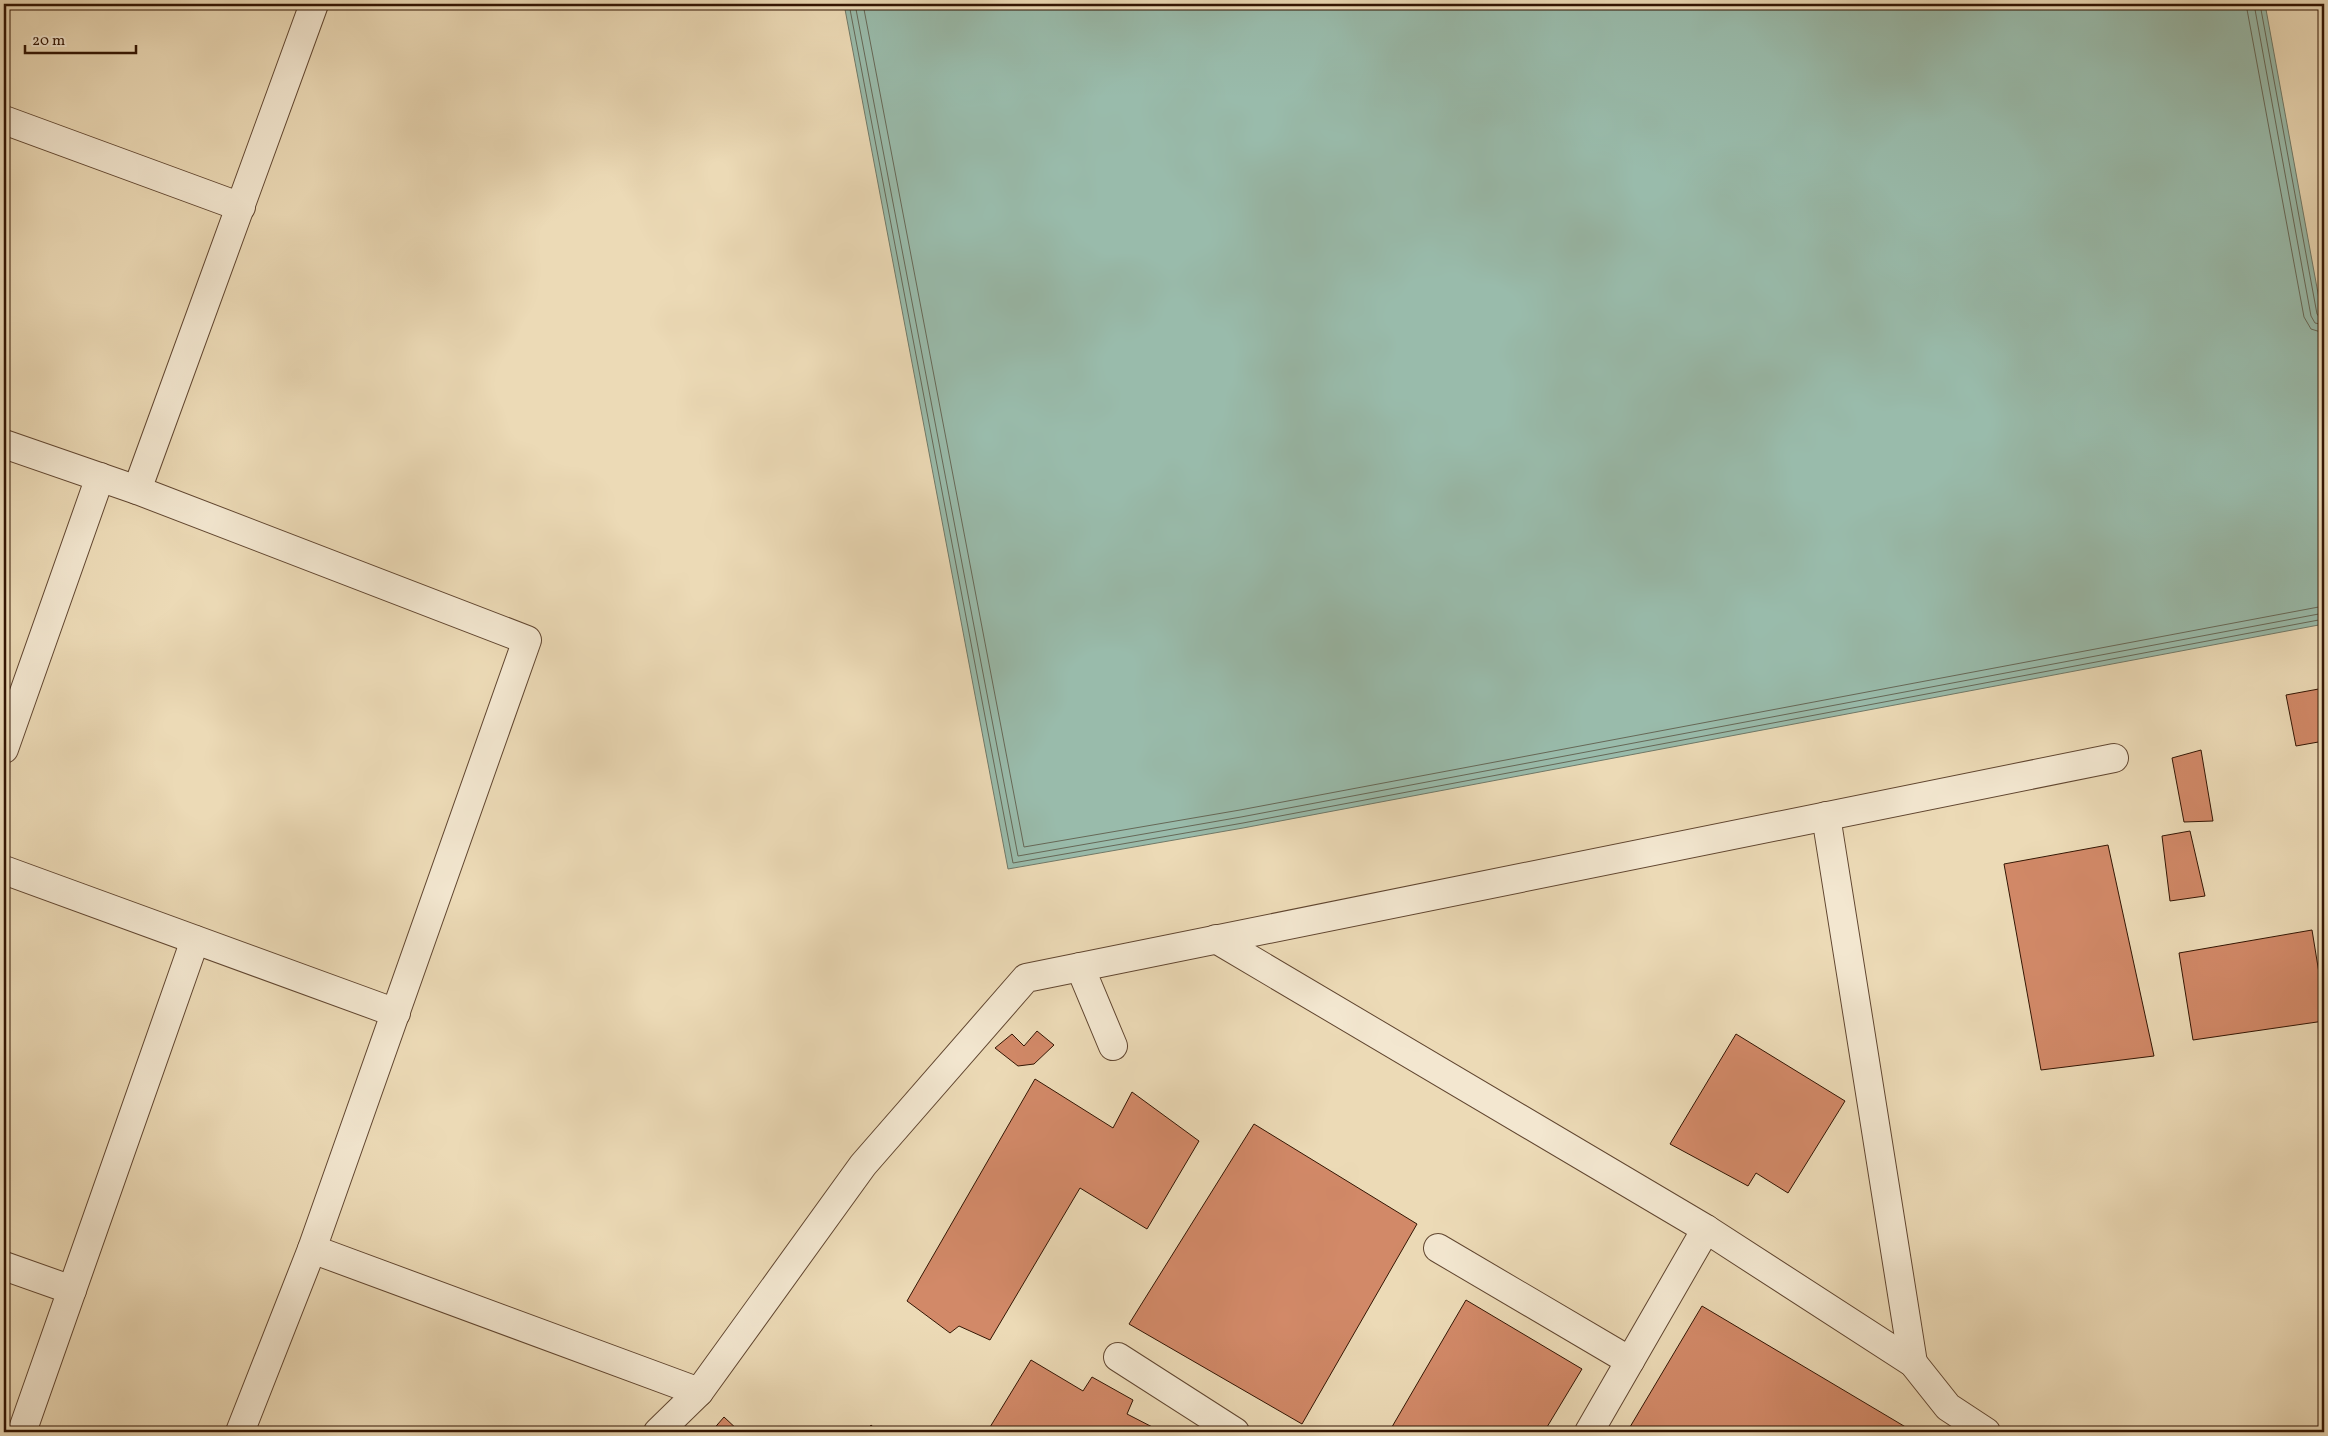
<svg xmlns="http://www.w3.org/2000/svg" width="2328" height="1436" viewBox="0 0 2328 1436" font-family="Vollkorn,serif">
<rect width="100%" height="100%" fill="#ecdab6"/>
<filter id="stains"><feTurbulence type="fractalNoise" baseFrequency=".004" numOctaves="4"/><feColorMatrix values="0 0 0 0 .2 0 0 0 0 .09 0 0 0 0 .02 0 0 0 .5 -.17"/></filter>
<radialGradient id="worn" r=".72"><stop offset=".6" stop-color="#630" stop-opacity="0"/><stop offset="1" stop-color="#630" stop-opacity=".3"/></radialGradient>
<path fill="#99bbab" stroke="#707968" d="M 844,4 L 2265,4 L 2324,326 L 2324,624 L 1243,828 L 1008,869 Z"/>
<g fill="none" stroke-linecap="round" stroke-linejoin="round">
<g stroke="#666857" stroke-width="1">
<path d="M 849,4 L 1013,863 L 1243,823 L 2324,619"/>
<path d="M 855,4 L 1018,856 L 1241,817 L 2324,613"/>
<path d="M 863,4 L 1024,847 L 1240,810 L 2324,606"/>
<path d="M 2246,4 L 2304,317 L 2311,329 L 2324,333"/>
<path d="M 2254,4 L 2311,316 L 2315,323 L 2324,325"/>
<path d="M 2260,4 L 2317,314 L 2320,318 L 2324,319"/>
</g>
</g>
<g fill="#d28968" stroke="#331503">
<path d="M 2324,688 L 2324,741 L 2296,746 L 2286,695 Z"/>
<path d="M 2201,750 L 2213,821 L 2184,822 L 2172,758 Z"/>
<path d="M 2324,829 L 2324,855 L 2322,856 L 2320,830 Z"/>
<path d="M 2190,831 L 2205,896 L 2170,901 L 2162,836 Z"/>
<path d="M 2108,845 L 2154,1056 L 2041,1070 L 2004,864 Z"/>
<path d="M 2312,930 L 2324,1004 L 2324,1021 L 2193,1040 L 2179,953 Z"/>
<path d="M 1037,1031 L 1054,1045 L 1034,1064 L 1018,1066 L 995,1048 L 1012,1034 L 1024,1046 Z"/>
<path d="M 1736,1034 L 1845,1101 L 1788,1193 L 1756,1173 L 1748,1186 L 1670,1144 Z"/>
<path d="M 1035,1079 L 1113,1128 L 1132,1092 L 1199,1141 L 1147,1229 L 1080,1188 L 990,1340 L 959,1326 L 950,1333 L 907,1301 Z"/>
<path d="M 1254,1124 L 1417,1224 L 1302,1424 L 1129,1324 Z"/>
<path d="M 1466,1300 L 1582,1369 L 1544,1432 L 1389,1432 Z"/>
<path d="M 1702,1306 L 1914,1432 L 1627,1432 Z"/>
<path d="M 1031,1360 L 1083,1391 L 1092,1377 L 1133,1400 L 1127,1414 L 1162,1432 L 987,1432 Z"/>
<path d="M 724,1417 L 740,1432 L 711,1432 Z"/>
<path d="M 871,1425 L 879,1432 L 866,1432 Z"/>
</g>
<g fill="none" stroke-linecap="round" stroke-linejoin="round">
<defs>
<g id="minor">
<path d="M 314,4 L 137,490 L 527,640 L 312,1249 L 699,1392"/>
<path d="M 4,120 L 241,207"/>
<path d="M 4,444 L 137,490"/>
<path d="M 4,749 L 100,477"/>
<path d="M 1826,816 L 1913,1363"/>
<path d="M 4,870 L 396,1013"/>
<path d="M 1216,939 L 1706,1229 L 1913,1363 L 1948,1407 L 1986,1432"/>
<path d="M 1080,967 L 1113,1046"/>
<path d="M 1438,1248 L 1630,1361"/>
<path d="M 4,1266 L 72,1290"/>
<path d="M 1118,1357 L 1235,1432"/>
<path d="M 22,1432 L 195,940"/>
<path d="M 240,1432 L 312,1249"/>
<path d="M 658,1432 L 699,1392 L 863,1165 L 1026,978 L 2114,758"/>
<path d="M 1589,1432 L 1706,1229"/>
</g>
</defs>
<use href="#minor" stroke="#614630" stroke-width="30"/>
<use href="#minor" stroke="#f3e7d0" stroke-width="28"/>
</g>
<rect width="2328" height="1436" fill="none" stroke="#ecdab6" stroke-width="20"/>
<rect x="5" y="5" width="2318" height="1426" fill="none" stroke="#331503" stroke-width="2.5"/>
<rect x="10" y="10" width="2308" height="1416" fill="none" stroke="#331503"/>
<path d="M25 45v8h111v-8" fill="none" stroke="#331503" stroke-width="2.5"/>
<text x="32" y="45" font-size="15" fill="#331503" stroke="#f3e7d0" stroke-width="4" paint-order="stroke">20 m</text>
<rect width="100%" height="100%" filter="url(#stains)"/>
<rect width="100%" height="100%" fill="url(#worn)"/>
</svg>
